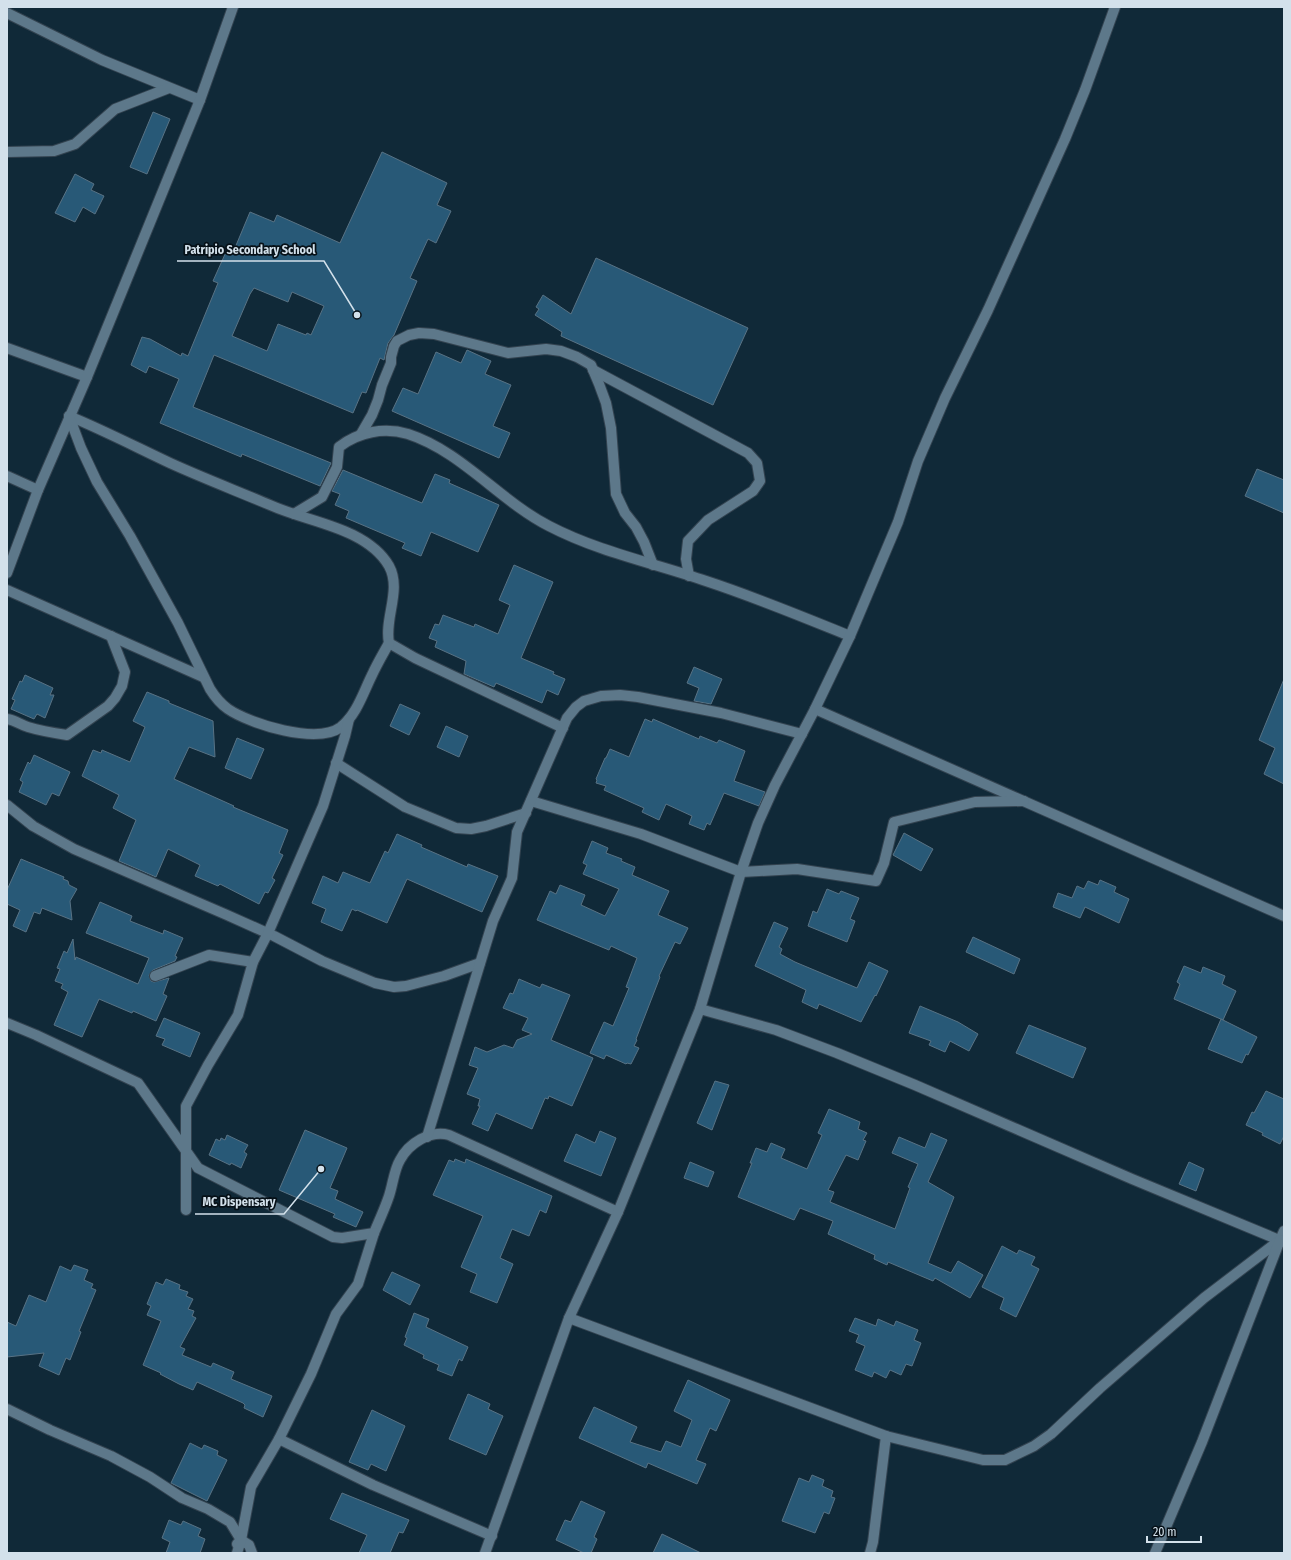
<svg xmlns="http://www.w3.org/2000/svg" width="1291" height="1560" viewBox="0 0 1291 1560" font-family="'Fira Sans Condensed',sans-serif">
<rect width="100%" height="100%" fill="#102938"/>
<g fill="#285977" stroke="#587284" fill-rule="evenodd">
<path d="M 153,112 L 170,119 L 147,174 L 130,167 Z"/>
<path d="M 382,152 L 447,183 L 437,205 L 451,211 L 436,243 L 428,239 L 410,278 L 417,281 L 394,335 L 388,343 L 384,360 L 380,358 L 366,393 L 362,392 L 353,413 L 214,355 L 193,407 L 331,463 L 320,486 L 242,454 L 241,457 L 160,423 L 179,379 L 149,366 L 146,373 L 131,365 L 142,337 L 150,339 L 181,356 L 182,353 L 188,356 L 218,283 L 213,281 L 226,252 L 232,255 L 250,212 L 274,222 L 277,215 L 340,243 ZM 254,288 L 288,302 L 292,292 L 324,306 L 311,335 L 307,333 L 306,335 L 278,324 L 267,351 L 232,336 L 250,294 Z"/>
<path d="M 75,174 L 94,184 L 91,190 L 104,196 L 95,214 L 83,207 L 75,222 L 55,213 Z"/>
<path d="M 596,258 L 748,328 L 713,405 L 561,336 L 562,332 L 535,315 L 539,309 L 536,307 L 543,295 L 571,314 Z"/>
<path d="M 467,350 L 491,361 L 485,374 L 511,385 L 493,426 L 510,433 L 499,458 L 392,411 L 403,388 L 418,394 L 436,352 L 461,363 Z"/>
<path d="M 1257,469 L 1284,480 L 1284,513 L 1245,496 Z"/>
<path d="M 343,470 L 422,503 L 435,474 L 450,480 L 449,483 L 499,505 L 478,552 L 431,532 L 421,556 L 402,548 L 405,543 L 346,518 L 349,511 L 335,505 L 340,494 L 332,491 Z"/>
<path d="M 514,565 L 553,582 L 521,658 L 554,672 L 553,674 L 565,679 L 558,695 L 547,690 L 542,703 L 496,683 L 494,687 L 464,674 L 466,661 L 435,647 L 437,641 L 429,638 L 435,624 L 439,625 L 443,615 L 474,627 L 475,624 L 498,634 L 510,605 L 499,600 Z"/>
<path d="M 694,667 L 722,679 L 711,704 L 694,701 L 699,688 L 687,683 Z"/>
<path d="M 25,675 L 53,688 L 50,695 L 54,695 L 45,718 L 37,714 L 34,719 L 11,709 L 15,700 L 12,699 L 20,681 L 22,682 Z"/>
<path d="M 1284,679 L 1284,784 L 1264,774 L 1275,748 L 1259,740 Z"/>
<path d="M 147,692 L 169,701 L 169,703 L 213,721 L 215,757 L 189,747 L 174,779 L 234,806 L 233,807 L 288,830 L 279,853 L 283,855 L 272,878 L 275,880 L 268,893 L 265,892 L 259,904 L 220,884 L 218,886 L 195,876 L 200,865 L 168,849 L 156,877 L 119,861 L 136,820 L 113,808 L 119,795 L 82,776 L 93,750 L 101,753 L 102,750 L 130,762 L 145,727 L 133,721 Z"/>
<path d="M 400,704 L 420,713 L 409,735 L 390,726 Z"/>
<path d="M 645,719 L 652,722 L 653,719 L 699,739 L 700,736 L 717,743 L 719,740 L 745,751 L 734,781 L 765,792 L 759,806 L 724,793 L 710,825 L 707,823 L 704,830 L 689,824 L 692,816 L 666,804 L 659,820 L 642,812 L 644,808 L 604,790 L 606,786 L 596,783 L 597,780 L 596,779 L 605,758 L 606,758 L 610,749 L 629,757 Z"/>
<path d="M 446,726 L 468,736 L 459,757 L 437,747 Z"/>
<path d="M 237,738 L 264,749 L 251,779 L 225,768 Z"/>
<path d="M 34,755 L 70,772 L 59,796 L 52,793 L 46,805 L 19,792 L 23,782 L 20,780 L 28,762 L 30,764 Z"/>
<path d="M 904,833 L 933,849 L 921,871 L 893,855 Z"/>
<path d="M 397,834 L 422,845 L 421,847 L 467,867 L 468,864 L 498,876 L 482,912 L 407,879 L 387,923 L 357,910 L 356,911 L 352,909 L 342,931 L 321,922 L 326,909 L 312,903 L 323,876 L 338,883 L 343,872 L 370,883 L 385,851 L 388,853 Z"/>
<path d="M 592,841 L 608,848 L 606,853 L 622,859 L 621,861 L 635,867 L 632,875 L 669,891 L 658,915 L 688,928 L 680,944 L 675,942 L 659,976 L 660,977 L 636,1039 L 637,1040 L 634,1046 L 639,1048 L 631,1064 L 627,1063 L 626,1064 L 606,1055 L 604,1059 L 590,1053 L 604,1022 L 613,1026 L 629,988 L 626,987 L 637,958 L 611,946 L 609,950 L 537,920 L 550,891 L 556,894 L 560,885 L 585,895 L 581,905 L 605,916 L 619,889 L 583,874 L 587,865 L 583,863 Z"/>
<path d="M 21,859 L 64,877 L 63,879 L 68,881 L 69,885 L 77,889 L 70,901 L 72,920 L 42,908 L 40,914 L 34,912 L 26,932 L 13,926 L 20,910 L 7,904 L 7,890 Z"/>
<path d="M 1100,880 L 1116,887 L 1114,892 L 1129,899 L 1119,923 L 1085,907 L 1080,918 L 1053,907 L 1058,893 L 1072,898 L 1077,886 L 1084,889 L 1088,881 L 1098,885 Z"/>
<path d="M 827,889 L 839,894 L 841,891 L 859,898 L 850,919 L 855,921 L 847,942 L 808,926 L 813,911 L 817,913 Z"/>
<path d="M 100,902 L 132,916 L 130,921 L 163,934 L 164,930 L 183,938 L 175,956 L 177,957 L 175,961 L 153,970 L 149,975 L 151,981 L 154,982 L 169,978 L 163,994 L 167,996 L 156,1021 L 133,1011 L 132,1013 L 99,999 L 82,1037 L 54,1025 L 68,992 L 61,988 L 63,984 L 55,981 L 60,969 L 57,968 L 64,951 L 67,953 L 73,939 L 75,960 L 76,957 L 138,984 L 149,958 L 86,933 Z"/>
<path d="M 774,922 L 788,928 L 779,947 L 782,949 L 780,954 L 795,962 L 857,988 L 869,962 L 888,971 L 876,996 L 875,995 L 861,1022 L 819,1004 L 817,1009 L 802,1002 L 806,990 L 755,966 Z"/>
<path d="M 973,937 L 1020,959 L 1014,974 L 966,952 Z"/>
<path d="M 1184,966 L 1201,973 L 1203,967 L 1225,976 L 1222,984 L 1236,991 L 1223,1020 L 1174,999 L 1180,984 L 1177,982 Z"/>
<path d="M 519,979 L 540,988 L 542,984 L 570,995 L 551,1040 L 593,1058 L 572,1106 L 549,1096 L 548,1099 L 545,1098 L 532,1129 L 496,1113 L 488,1131 L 472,1124 L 480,1106 L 478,1106 L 480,1099 L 467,1094 L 478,1068 L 469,1065 L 475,1047 L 487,1052 L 504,1045 L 513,1048 L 517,1040 L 532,1034 L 522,1030 L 528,1018 L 503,1008 L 510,993 L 513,994 Z"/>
<path d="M 920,1006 L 958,1022 L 978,1034 L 969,1051 L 950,1041 L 945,1052 L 929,1045 L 931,1041 L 909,1033 Z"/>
<path d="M 164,1018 L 200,1033 L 190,1057 L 162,1045 L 165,1039 L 156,1036 Z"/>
<path d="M 1221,1019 L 1257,1037 L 1248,1055 L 1246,1054 L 1242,1063 L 1208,1049 Z"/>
<path d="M 1029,1025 L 1086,1048 L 1073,1078 L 1016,1053 Z"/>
<path d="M 715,1081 L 729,1085 L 712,1130 L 697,1123 Z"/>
<path d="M 1266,1091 L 1284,1099 L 1284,1136 L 1280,1144 L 1262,1135 L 1263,1133 L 1246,1125 L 1252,1112 L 1254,1113 Z"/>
<path d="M 829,1109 L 860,1122 L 858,1129 L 867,1133 L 863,1140 L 866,1141 L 858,1160 L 846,1155 L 828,1190 L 834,1192 L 830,1202 L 895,1229 L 910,1188 L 908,1187 L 918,1164 L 892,1153 L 899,1137 L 925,1148 L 931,1133 L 947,1140 L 928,1182 L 954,1197 L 928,1263 L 951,1273 L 958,1261 L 983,1275 L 970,1298 L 935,1278 L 933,1281 L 888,1262 L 887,1265 L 874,1259 L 875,1255 L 828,1234 L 833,1221 L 800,1208 L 794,1220 L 738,1197 L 752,1163 L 750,1163 L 756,1148 L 767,1152 L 771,1143 L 785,1149 L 781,1158 L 807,1169 L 822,1135 L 818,1133 Z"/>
<path d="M 305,1130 L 347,1148 L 330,1188 L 338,1191 L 335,1199 L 363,1212 L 356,1227 L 333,1217 L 335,1214 L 279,1190 Z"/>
<path d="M 600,1131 L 616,1138 L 601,1176 L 564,1161 L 576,1134 L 595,1143 Z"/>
<path d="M 227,1135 L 248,1145 L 244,1152 L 247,1154 L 241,1168 L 231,1163 L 230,1165 L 209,1155 L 216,1139 L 220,1141 L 221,1138 L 225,1140 Z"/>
<path d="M 455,1159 L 465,1163 L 466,1159 L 552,1196 L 546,1213 L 540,1210 L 529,1236 L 512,1229 L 500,1258 L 513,1264 L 497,1303 L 470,1292 L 477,1274 L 461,1267 L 483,1216 L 433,1195 L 449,1160 L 454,1162 Z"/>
<path d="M 690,1162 L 714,1172 L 708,1187 L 684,1178 Z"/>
<path d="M 1189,1162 L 1204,1169 L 1196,1191 L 1179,1184 Z"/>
<path d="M 1002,1246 L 1017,1254 L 1019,1250 L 1035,1257 L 1031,1265 L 1039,1269 L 1016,1317 L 1000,1309 L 1004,1298 L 982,1287 Z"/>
<path d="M 74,1265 L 88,1270 L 84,1280 L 93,1284 L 91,1288 L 96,1290 L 79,1331 L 81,1332 L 70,1360 L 66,1358 L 59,1375 L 39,1366 L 44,1353 L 7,1357 L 7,1322 L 16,1326 L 29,1295 L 46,1302 L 60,1266 L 71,1271 Z"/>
<path d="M 392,1272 L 420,1285 L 410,1305 L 383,1290 Z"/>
<path d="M 166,1279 L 180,1285 L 179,1289 L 188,1292 L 186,1296 L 193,1299 L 188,1309 L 194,1311 L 192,1316 L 196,1318 L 180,1347 L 185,1349 L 182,1355 L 211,1367 L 213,1363 L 234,1372 L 231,1379 L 272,1396 L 263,1417 L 244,1408 L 245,1405 L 243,1403 L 197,1382 L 193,1390 L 179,1384 L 160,1374 L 161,1373 L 143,1365 L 161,1321 L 147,1315 L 151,1306 L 147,1304 L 156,1282 L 163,1285 Z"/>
<path d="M 414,1313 L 429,1319 L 426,1327 L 468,1347 L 462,1361 L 459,1359 L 452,1376 L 437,1370 L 439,1365 L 423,1358 L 424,1355 L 404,1345 L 407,1338 L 405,1337 Z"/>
<path d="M 855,1318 L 876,1326 L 878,1319 L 894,1326 L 896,1321 L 918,1330 L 914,1340 L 921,1343 L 912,1366 L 906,1364 L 901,1375 L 890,1370 L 886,1378 L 874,1372 L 872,1377 L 855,1370 L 865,1346 L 856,1342 L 859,1335 L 849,1331 Z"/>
<path d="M 688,1380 L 730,1400 L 716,1431 L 710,1428 L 696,1460 L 706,1464 L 697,1484 L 648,1463 L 646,1468 L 579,1438 L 594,1407 L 637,1427 L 630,1442 L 661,1452 L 666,1441 L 681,1447 L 692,1420 L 674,1411 Z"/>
<path d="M 468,1394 L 490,1404 L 488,1409 L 503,1416 L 486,1455 L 449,1439 Z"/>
<path d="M 372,1410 L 405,1426 L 386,1471 L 371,1464 L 368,1470 L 349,1462 Z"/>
<path d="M 190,1443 L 202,1449 L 204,1445 L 218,1451 L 217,1455 L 227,1460 L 207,1501 L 171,1483 Z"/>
<path d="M 812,1475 L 824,1480 L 822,1486 L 833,1491 L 831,1497 L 835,1498 L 829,1514 L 824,1512 L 815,1533 L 782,1521 L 799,1478 L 809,1482 Z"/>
<path d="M 342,1493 L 409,1520 L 403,1533 L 399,1532 L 390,1553 L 359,1553 L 367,1535 L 330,1519 Z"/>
<path d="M 581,1501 L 605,1512 L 594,1537 L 597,1539 L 591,1553 L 584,1553 L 556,1540 L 565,1520 L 571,1522 Z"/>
<path d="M 169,1520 L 181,1525 L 183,1521 L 201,1529 L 198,1536 L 205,1539 L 200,1553 L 166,1553 L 170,1542 L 162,1538 Z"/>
<path d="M 662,1534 L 701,1553 L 653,1553 Z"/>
</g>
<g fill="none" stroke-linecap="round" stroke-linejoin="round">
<defs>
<g id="lane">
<path d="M 361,434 L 372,415 L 378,400 L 382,385 L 391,363 L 391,357 L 394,346 L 397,341 L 409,335 L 419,333 L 434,334 L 508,353 L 546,349 L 561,351 L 577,357 L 591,365 L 599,384 L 606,403 L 611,428 L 616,494 L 625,513 L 636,527 L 644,542 L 653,565"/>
<path d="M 294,514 L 322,497 L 337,467 L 339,447 C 358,432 384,427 408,434 C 461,451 500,501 549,526 C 599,552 654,563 706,581 C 755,597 803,617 850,636"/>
</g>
<g id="street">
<path d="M 7,13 L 102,60 L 200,100"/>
<path d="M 7,152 L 54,151 L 75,144 L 115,109 L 169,88"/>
<path d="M 7,348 L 87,377"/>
<path d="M 593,370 L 748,453 L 757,463 L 760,481 L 753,491 L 708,520 L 688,541 L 686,559 L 689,576"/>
<path d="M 69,416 C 103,430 136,447 170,463 C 203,478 237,491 270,505 C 297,517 326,522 353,535 C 367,542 381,552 389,566 C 402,590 384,618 389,643 L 415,658 L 563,728"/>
<path d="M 69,416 L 81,448 L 97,482 L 130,536 L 178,623 L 210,689 C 215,697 221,704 228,709 C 250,724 317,745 341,727 C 357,714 363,693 372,675 C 377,664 383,654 389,643"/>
<path d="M 7,476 L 38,490"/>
<path d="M 7,573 L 38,490 L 87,377 L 200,100 L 233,7"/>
<path d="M 7,590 L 203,677"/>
<path d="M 815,709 L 1284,916"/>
<path d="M 7,719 C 15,720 21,725 28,727 C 41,731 54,733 67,735 L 108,706 L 115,698 L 122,686 L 125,672 L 111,636"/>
<path d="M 336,763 L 405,807 L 456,828 L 471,829 L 486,826 L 526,813"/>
<path d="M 531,801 L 641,834 L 741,872 L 797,869 L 876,881 L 884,863 L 894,822 L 975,802 L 1024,801"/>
<path d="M 7,805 L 33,826 L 74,849 L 227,915 L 274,936 L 322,961 L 375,983 L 394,987 L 406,986 L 444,976 L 480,963"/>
<path d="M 155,976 L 209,955 L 253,962"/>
<path d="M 700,1009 L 776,1030 L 837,1053 L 915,1085 L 1132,1179 L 1284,1242"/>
<path d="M 7,1023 L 36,1035 L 138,1083 L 198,1168 L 333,1237 L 342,1238 L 374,1233 C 379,1221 385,1208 389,1196 C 393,1184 394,1170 400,1160 C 409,1143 430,1130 449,1135 L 618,1212"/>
<path d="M 427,1137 L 493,921 L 512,878 L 517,832 L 567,718 L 576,707 L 584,701 L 601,696 L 620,695 L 638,697 L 721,713 L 802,734"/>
<path d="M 186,1210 L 186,1106 L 208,1065 L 238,1015 L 253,962 L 268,933 L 323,806 L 345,736 L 349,719"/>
<path d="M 569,1318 L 886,1436 L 983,1460 L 1005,1460 L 1034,1446 L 1051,1434 L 1100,1388 L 1204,1298 L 1280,1240 L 1284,1231"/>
<path d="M 7,1409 L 50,1430 L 111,1456 L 150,1477 L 182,1498 L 208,1509 L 230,1522 L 241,1540"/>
<path d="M 279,1439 L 373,1485 L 492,1536"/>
<path d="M 237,1544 L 241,1540 L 249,1545 L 252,1553"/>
<path d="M 237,1553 L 241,1540 L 251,1487 L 279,1439 L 311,1374 L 336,1314 L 358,1284 L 374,1233"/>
<path d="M 485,1553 L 569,1318 L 618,1212 L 700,1009 L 741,872 L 758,823 L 775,785 L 815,709 L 850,636 L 898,522 L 918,461 L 945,398 L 988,310 L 1065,139 L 1085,90 L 1115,7"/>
<path d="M 870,1553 L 873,1542 L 886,1436"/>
<path d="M 1155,1553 L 1202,1442 L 1280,1240"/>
</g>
</defs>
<use href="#lane" stroke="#334350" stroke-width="12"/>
<use href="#street" stroke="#334350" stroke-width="12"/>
<use href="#lane" stroke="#5d788a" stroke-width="10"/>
<use href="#street" stroke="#5d788a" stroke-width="10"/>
</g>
<path fill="none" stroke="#d3e1eb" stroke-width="1.5" d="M357 315L324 261H177M321 1169L284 1214H195"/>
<g fill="#d3e1eb" stroke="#061017" stroke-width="1.5">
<circle cx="357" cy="315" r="4"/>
<circle cx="321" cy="1169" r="4"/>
</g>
<g font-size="12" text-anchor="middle" font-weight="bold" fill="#d3e1eb" stroke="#061017" stroke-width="3.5" stroke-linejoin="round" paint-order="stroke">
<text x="250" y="254">Patripio Secondary School</text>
<text x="239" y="1206">MC Dispensary</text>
</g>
<rect width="1291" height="1560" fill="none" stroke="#d3e1eb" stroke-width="16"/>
<path d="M1147 1536v6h54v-6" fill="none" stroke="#d3e1eb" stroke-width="2"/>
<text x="1153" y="1536" font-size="12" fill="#d3e1eb" stroke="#061017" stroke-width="3" paint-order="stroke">20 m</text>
</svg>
